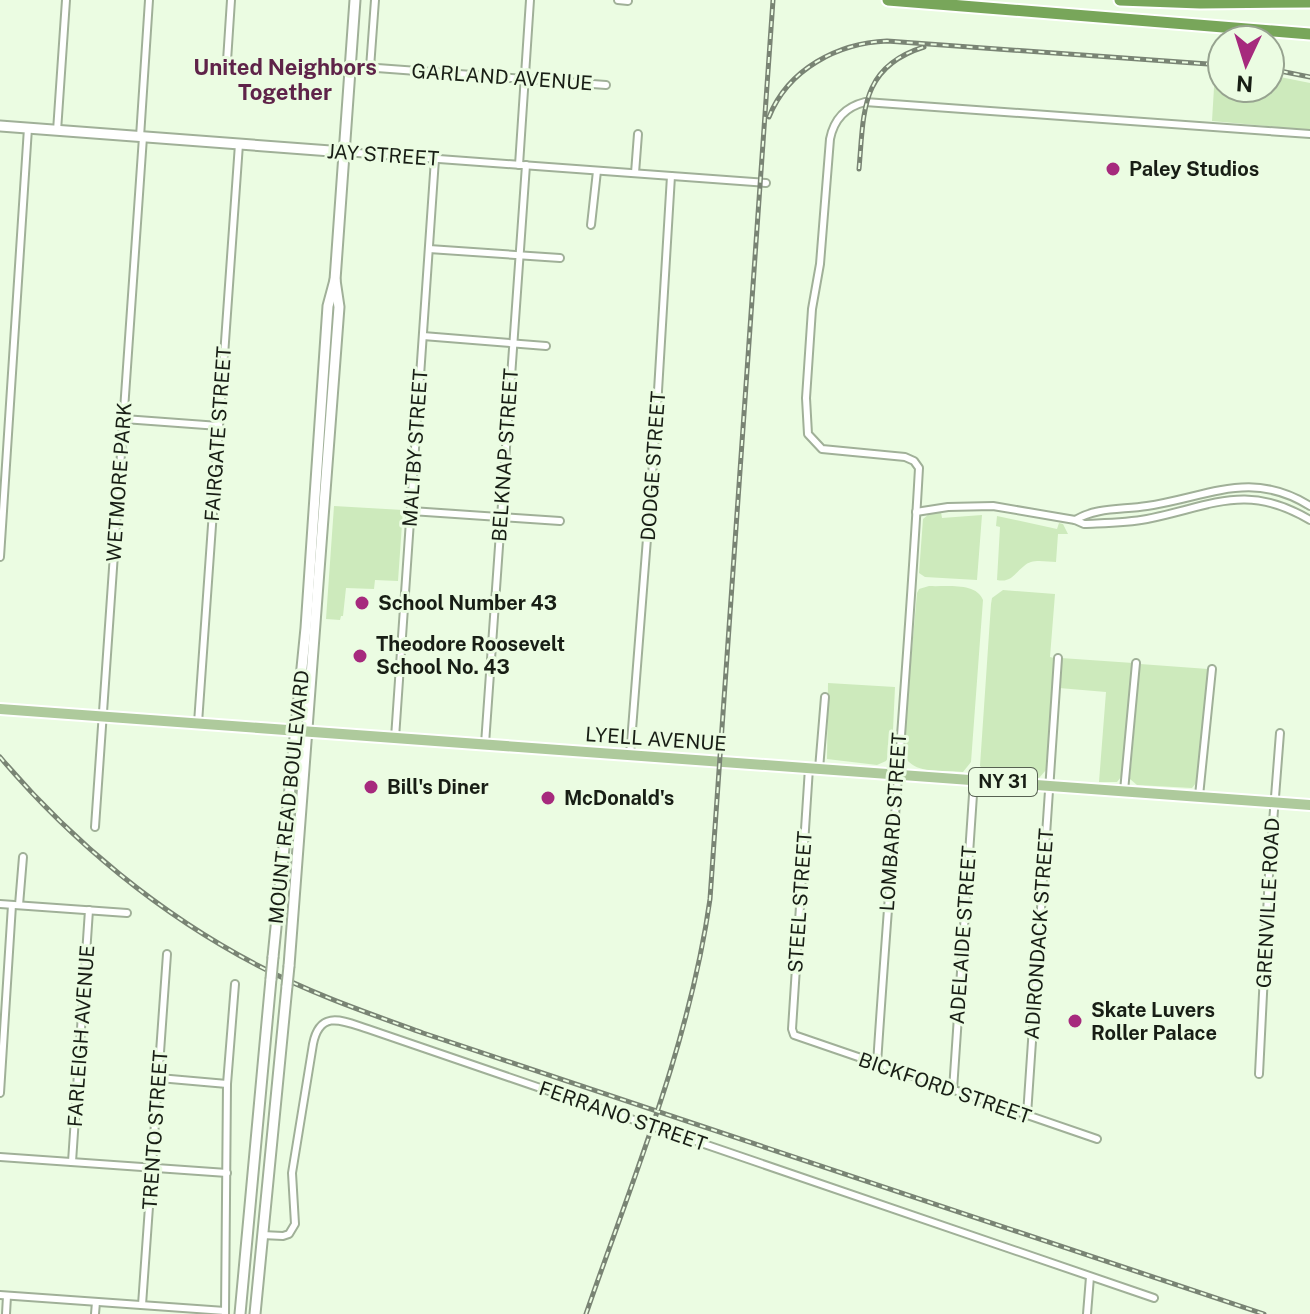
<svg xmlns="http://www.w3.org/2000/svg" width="1310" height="1314" viewBox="0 0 1310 1314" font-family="'Public Sans',sans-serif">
<rect width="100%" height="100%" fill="#ebfce2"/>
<g fill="#cdeabc">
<path d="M 1215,71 L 1222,72 L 1222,88 L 1270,88 L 1270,75 L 1310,83 L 1310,130 L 1212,121 Z"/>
<path d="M 334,506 L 403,510 L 398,581 L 375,580 L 374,589 L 346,588 L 343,616 L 341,616 L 340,620 L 326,619 Z"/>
<path d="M 941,512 L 942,518 L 982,515 L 977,580 L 925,577 L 919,573 L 923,519 L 929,514 Z"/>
<path d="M 997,516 L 1057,529 L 1059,523 L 1063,524 L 1068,534 L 1058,534 L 1056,562 C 1046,562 1032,558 1024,566 C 1014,574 1011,583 997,580 L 1000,527 L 996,526 Z"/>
<path d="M 929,586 C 946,587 976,582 983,600 L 971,762 L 963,772 C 942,770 908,776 903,750 L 917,593 L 919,589 Z"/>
<path d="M 1003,590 L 1055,594 L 1050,657 L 1054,658 L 1046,770 L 1039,778 L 988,774 L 980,766 L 991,604 L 992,598 Z"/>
<path d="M 1061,658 L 1133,663 L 1121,777 L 1117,782 L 1099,782 L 1106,692 L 1059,688 Z"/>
<path d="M 1140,664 L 1208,669 L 1196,783 L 1192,788 L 1137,785 L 1130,779 Z"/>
<path d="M 828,683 L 895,687 L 892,751 L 886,761 L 877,765 L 827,759 Z"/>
</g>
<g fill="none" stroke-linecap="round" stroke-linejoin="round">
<defs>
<g id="street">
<path d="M 618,0 L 628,1"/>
<path d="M 227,61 L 231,0"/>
<path d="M 350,66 L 606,85"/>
<path d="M 370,68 L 375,0"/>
<path d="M 57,131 L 66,0"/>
<path d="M 140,137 L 149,0"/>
<path d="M 344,152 L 766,183"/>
<path d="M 519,165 L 530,0"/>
<path d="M 635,173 L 638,134"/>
<path d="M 591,225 L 597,171"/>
<path d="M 429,249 L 560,258"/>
<path d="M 423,336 L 546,346"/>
<path d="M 124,419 L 219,426"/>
<path d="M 411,511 L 560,521"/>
<path d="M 916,512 L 948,507 L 993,506 L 1075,520 L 1084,524 C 1105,523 1126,523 1147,519 C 1212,506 1246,482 1310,520"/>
<path d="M 1075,520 C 1097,507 1122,510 1147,506 C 1208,497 1251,469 1310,506"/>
<path d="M 0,557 L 28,128"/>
<path d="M 198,723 L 239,144"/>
<path d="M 395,738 L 435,159"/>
<path d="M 485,744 L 526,165"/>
<path d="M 630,755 L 656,424 L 671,176"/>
<path d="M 809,768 L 792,1029 L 794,1035 L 1097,1139"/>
<path d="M 819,769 L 825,697"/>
<path d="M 1124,791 L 1136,663"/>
<path d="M 1199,796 L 1212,669"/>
<path d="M 95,827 L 143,137"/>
<path d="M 0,904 L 127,913"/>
<path d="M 19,905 L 23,857"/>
<path d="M 877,1064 C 890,866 908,667 919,468 L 914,461 L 905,457 L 822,449 L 808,434 L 806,398 L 812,309 L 820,264 L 830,139 C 834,119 845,107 865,102 L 1310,134"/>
<path d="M 1259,1074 L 1269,874 L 1280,733"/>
<path d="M 159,1078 L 227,1084"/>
<path d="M 953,1090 L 974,780"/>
<path d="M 0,1093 L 12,905"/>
<path d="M 1027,1115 L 1058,658"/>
<path d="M 0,1157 L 227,1173"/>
<path d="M 72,1162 L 89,910"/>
<path d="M 262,1235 L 283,1236 L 289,1234 L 295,1224 L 292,1173 L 313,1044 C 320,1009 343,1021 368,1029 L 1154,1298"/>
<path d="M 0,1295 L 225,1311"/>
<path d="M 142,1305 L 167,954"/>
<path d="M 6,1314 L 7,1296"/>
<path d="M 95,1314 L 96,1302"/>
<path d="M 225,1314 L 227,1084 L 235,984"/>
<path d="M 1087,1314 L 1090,1277"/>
</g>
<g id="secondary">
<path d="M 0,126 L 344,152"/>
<path d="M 273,957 L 306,628 L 328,306 L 335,280 L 355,0"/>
<path d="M 289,966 L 339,307 L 335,280"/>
<path d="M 240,1314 L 271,979"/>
<path d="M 255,1314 L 287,986"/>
</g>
<path id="primary" d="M 0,709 L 1310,805"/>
<g id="highway">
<path d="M 888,0 L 1310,34"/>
<path d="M 1120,0 L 1200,3 L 1310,2"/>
</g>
</defs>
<use href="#street" stroke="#a0b098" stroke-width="10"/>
<use href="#secondary" stroke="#a0b098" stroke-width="13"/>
<use href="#primary" stroke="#fff" stroke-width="14"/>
<use href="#highway" stroke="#fff" stroke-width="15"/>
<use href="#street" stroke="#fff" stroke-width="6"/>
<use href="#secondary" stroke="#fff" stroke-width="9"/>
<use href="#primary" stroke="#aeca9c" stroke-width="10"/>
<use href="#highway" stroke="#78a65a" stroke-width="11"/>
<defs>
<g id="rail">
<path d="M 1270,69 L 1310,77"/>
<path d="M 769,117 C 788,69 838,43 887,41 L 1222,65"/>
<path d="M 859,169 C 864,112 860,67 924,47"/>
<path d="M 0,757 C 72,842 161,915 259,966 C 312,994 368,1013 423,1033 L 1264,1314"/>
<path d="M 586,1314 C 633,1178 690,1042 710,899 L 773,0"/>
</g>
</defs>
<use href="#rail" stroke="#798474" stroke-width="5"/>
<use href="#rail" stroke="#ebfce2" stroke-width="2" stroke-dasharray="6" stroke-linecap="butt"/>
<defs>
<g id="secondary-bridge">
<path d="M 271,979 L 273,957"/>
<path d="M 287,986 L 289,966"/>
</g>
</defs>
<use href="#secondary-bridge" stroke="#a0b098" stroke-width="13" stroke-linecap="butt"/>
<use href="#secondary-bridge" stroke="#fff" stroke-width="9"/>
</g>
<g fill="#a62a7d" stroke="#ebfce2" stroke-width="3">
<circle cx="1113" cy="169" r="8"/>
<circle cx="362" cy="603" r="8"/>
<circle cx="360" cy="656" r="8"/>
<circle cx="371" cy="787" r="8"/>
<circle cx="548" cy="798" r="8"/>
<circle cx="1075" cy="1021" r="8"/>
</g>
<g text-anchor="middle" stroke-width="6" stroke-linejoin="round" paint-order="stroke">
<rect fill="#ebfce2" stroke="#576152" stroke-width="2" x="969" y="768" width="68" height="28" rx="6"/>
<g font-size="18" font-weight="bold" fill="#181e15">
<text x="1003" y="788">NY 31</text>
</g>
<g font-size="20" fill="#181e15" stroke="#ebfce2">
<text transform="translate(502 77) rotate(4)" y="7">GARLAND AVENUE</text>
<text transform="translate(383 155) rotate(4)" y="7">JAY STREET</text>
<text transform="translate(218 434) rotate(-86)" y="7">FAIRGATE STREET</text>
<text transform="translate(415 448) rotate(-86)" y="7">MALTBY STREET</text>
<text transform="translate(505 455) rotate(-86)" y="7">BELKNAP STREET</text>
<text transform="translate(653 466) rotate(-86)" y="7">DODGE STREET</text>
<text transform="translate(119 482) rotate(-86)" y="7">WETMORE PARK</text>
<text transform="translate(656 739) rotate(4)" y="7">LYELL AVENUE</text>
<text transform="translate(289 797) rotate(-84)" y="7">MOUNT READ BOULEVARD</text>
<text transform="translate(893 822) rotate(-86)" y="7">LOMBARD STREET</text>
<text transform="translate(800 902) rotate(-86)" y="7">STEEL STREET</text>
<text transform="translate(1268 903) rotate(-87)" y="7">GRENVILLE ROAD</text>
<text transform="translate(1039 934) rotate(-86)" y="7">ADIRONDACK STREET</text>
<text transform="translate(963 935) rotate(-86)" y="7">ADELAIDE STREET</text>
<text transform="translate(81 1036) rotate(-86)" y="7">FARLEIGH AVENUE</text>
<text transform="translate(945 1088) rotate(19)" y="7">BICKFORD STREET</text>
<text transform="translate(623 1116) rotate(19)" y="7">FERRANO STREET</text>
<text transform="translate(155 1130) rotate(-86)" y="7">TRENTO STREET</text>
</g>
<g font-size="20" font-weight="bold" fill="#181e15" stroke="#ebfce2" text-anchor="start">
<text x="1129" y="176">Paley Studios</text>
<text x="378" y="610">School Number 43</text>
<text x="376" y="651">Theodore Roosevelt<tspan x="376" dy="23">School No. 43</tspan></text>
<text x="387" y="794">Bill's Diner</text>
<text x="564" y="805">McDonald's</text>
<text x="1091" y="1017">Skate Luvers<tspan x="1091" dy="23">Roller Palace</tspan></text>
</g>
<g font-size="22" font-weight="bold" fill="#5f2349" stroke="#ebfce2">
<text x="285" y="75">United Neighbors<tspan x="285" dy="25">Together</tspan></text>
</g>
</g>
<g transform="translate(1246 64) rotate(184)"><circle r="38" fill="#ebfce2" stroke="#97a390" stroke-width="2"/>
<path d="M0-6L14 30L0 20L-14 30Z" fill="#a62a7d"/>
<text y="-12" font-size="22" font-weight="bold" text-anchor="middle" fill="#181e15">N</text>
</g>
</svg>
